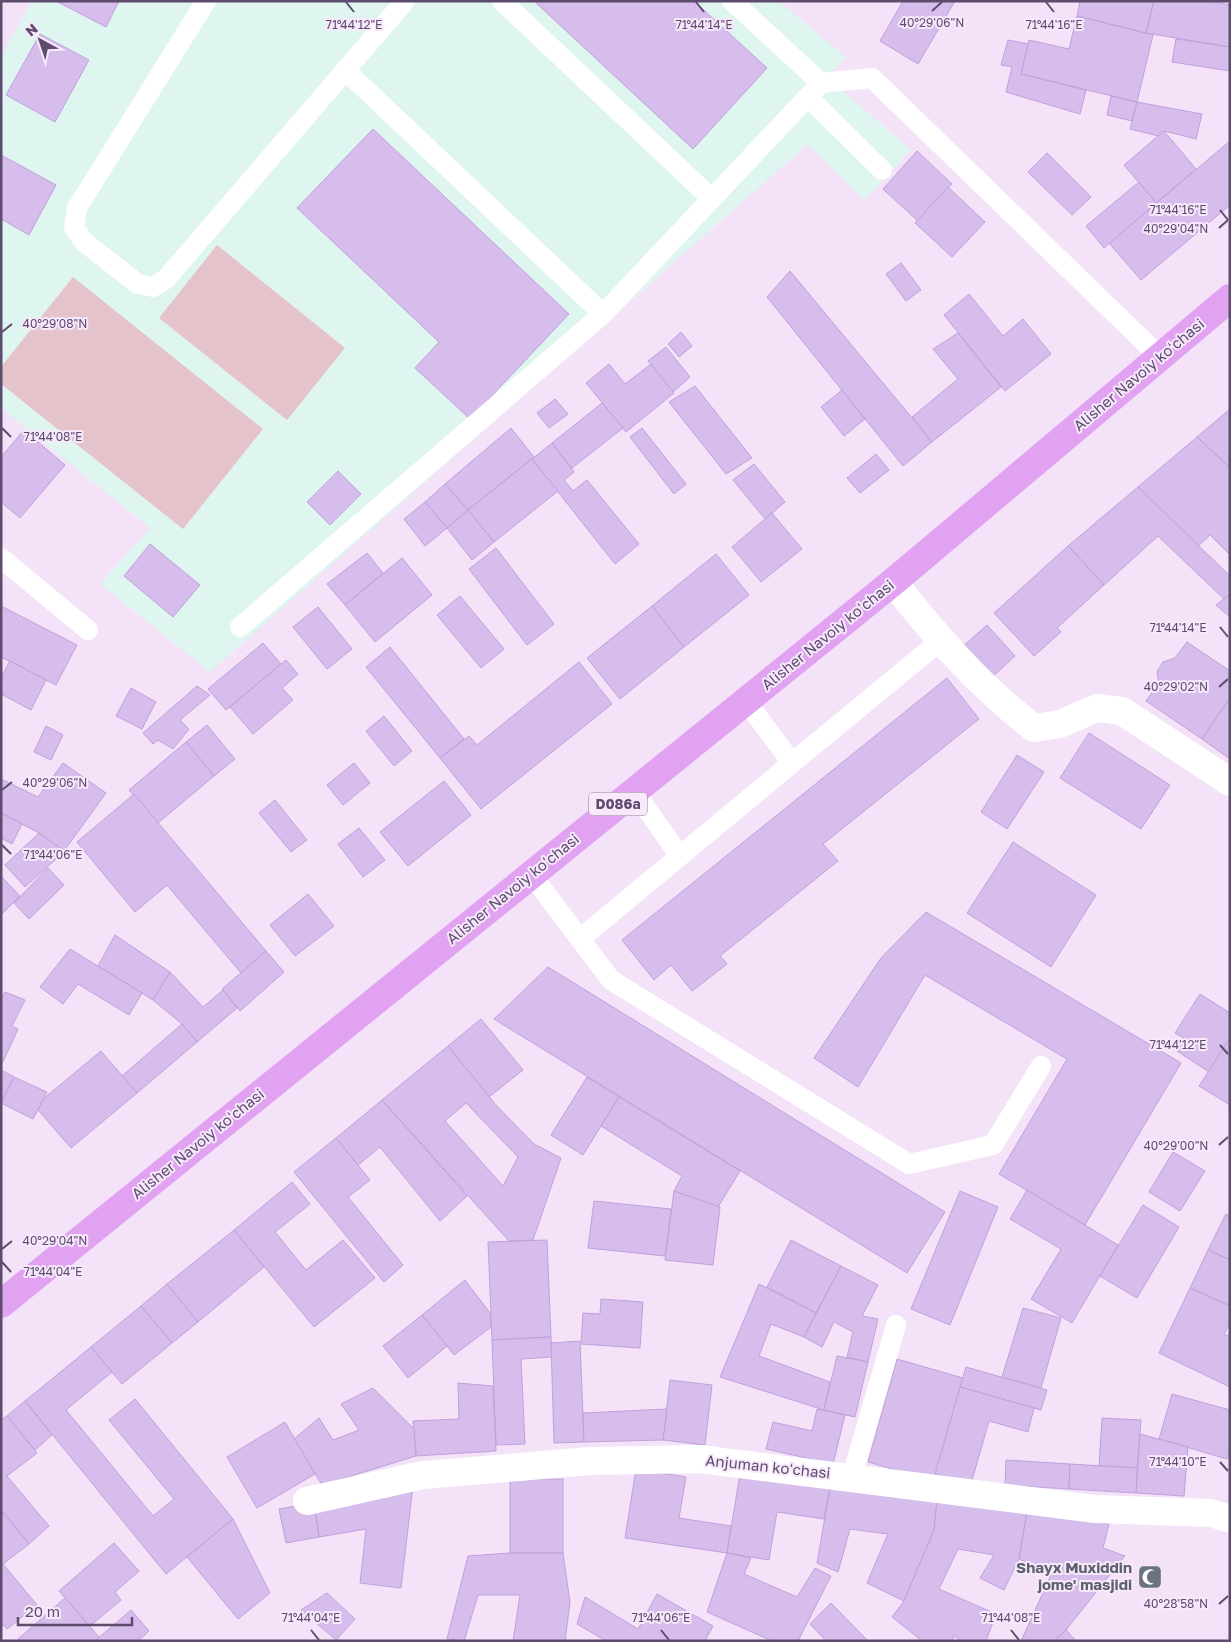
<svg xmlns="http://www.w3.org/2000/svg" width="1231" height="1642" viewBox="0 0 1231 1642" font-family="'Golos Text',sans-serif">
<rect width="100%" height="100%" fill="#f4e2f9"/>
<path fill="#dff5f0" d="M 32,1 L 778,1 L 846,57 L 827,77 L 911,150 L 865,200 L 807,145 L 210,672 L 100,584 L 150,528 L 1,408 L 1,58 Z"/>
<g fill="#e4c3cb">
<path d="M 217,245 L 345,348 L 287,420 L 159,318 Z"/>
<path d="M 73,277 L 263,429 L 183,529 L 1,384 L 1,367 Z"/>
</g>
<g fill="#d7bdeb" stroke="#c0a0dc" fill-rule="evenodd">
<path d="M 56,1 L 119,1 L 106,27 Z"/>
<path d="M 534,1 L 694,1 L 767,68 L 693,149 Z"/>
<path d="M 903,1 L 955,1 L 918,64 L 880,41 Z"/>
<path d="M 1080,1 L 1154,1 L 1146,33 L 1077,16 Z"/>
<path d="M 1154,1 L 1210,1 L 1230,5 L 1230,47 L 1146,33 Z"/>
<path d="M 1077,16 L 1153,35 L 1137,102 L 1021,74 L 1029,40 L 1069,49 Z"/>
<path d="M 40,34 L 89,60 L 55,122 L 6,95 Z"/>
<path d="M 1176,39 L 1230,47 L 1230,71 L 1172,62 Z"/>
<path d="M 1008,40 L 1028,44 L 1021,74 L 1086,90 L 1080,114 L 1006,92 L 1012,67 L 1001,65 Z"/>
<path d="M 1111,96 L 1137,102 L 1132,121 L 1107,115 Z"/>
<path d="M 1137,102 L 1202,114 L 1196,139 L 1164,131 L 1159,136 L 1130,129 Z"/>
<path d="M 373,129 L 569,314 L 470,419 L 415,368 L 439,342 L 297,208 Z"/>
<path d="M 1164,131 L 1196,169 L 1156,203 L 1124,165 Z"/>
<path d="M 1230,141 L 1230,205 L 1141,280 L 1109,243 Z"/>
<path d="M 917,151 L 952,184 L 918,221 L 883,189 Z"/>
<path d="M 1047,153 L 1091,197 L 1072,215 L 1028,172 Z"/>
<path d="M 1,155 L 56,185 L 29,235 L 1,219 Z"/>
<path d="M 1139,182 L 1156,203 L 1104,248 L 1086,226 Z"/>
<path d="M 948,187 L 985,222 L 952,257 L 915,223 Z"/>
<path d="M 901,263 L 921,290 L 906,301 L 886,274 Z"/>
<path d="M 790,271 L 932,442 L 903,466 L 767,297 Z"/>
<path d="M 969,294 L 1003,336 L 1023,319 L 1051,354 L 1005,391 L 944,315 Z"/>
<path d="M 681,332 L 692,346 L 679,357 L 668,344 Z"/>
<path d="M 958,333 L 1001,387 L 932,442 L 912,417 L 958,379 L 933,349 Z"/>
<path d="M 666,347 L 690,377 L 673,392 L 648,361 Z"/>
<path d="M 609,364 L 625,384 L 651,364 L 674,393 L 626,432 L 586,383 Z"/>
<path d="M 695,386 L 752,458 L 726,474 L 669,402 Z"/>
<path d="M 842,390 L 865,419 L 844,436 L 821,407 Z"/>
<path d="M 555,399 L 568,414 L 549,428 L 537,413 Z"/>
<path d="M 602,403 L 623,428 L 572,468 L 552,443 Z"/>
<path d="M 1230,409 L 1230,468 L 1197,437 Z"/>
<path d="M 511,428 L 534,457 L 468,510 L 445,484 Z"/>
<path d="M 642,428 L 686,484 L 674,494 L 630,437 Z"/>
<path d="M 24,430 L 65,465 L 20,518 L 1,502 L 1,457 Z"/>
<path d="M 1197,437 L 1230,468 L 1230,555 L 1210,535 L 1198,546 L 1138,487 Z"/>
<path d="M 552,443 L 574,472 L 564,480 L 573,491 L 587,480 L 639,544 L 615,564 L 532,459 Z"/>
<path d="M 876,454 L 889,470 L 860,493 L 847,478 Z"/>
<path d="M 532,459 L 558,491 L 494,542 L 468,510 Z"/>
<path d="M 754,464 L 785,502 L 765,519 L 733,480 Z"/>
<path d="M 338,471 L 361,494 L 330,525 L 307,502 Z"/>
<path d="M 445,484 L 468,510 L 447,528 L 425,502 Z"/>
<path d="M 1138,487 L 1230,576 L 1230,594 L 1224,599 L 1158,536 L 1104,585 L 1068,546 Z"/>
<path d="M 425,502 L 447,528 L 425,546 L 404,519 Z"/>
<path d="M 468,510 L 494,542 L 472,560 L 447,528 Z"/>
<path d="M 772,513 L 802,549 L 761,582 L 732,547 Z"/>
<path d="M 150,544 L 200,585 L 173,617 L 124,576 Z"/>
<path d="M 1068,546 L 1104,585 L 1057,628 L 1061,632 L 1034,656 L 994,613 Z"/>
<path d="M 496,548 L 554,624 L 527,645 L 469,569 Z"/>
<path d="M 367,553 L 383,573 L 345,605 L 327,584 Z"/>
<path d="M 716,554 L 749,595 L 684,647 L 652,606 Z"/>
<path d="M 402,558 L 432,595 L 375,642 L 345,605 Z"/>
<path d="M 1230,594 L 1230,617 L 1216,605 Z"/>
<path d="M 460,596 L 504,649 L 481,668 L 437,615 Z"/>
<path d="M 1,606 L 77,645 L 56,685 L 1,657 Z"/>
<path d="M 652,606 L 684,647 L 620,699 L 587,658 Z"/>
<path d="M 318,607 L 352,649 L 327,669 L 293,627 Z"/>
<path d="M 987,625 L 1015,656 L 990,679 L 962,647 Z"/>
<path d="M 1187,642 L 1230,671 L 1230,698 L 1202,739 L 1146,701 L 1159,683 L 1157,672 L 1163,662 L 1175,658 Z"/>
<path d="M 263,643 L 281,664 L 226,710 L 208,689 Z"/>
<path d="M 390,647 L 464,739 L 440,758 L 366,667 Z"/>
<path d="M 286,660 L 298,674 L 282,688 L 293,700 L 253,734 L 230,707 Z"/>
<path d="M 10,661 L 46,680 L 31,710 L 1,694 L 1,678 Z"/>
<path d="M 579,662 L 612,704 L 481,809 L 440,758 L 469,736 L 477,745 Z"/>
<path d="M 947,678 L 979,719 L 823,844 L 838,861 L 720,956 L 727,964 L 692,991 L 671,965 L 654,980 L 622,940 Z"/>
<path d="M 197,686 L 210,695 L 180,720 L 189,729 L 173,749 L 158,740 L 153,744 L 143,733 Z"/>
<path d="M 131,688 L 156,702 L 142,729 L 116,716 Z"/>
<path d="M 1230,698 L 1230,759 L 1202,739 Z"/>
<path d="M 384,716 L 412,751 L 394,766 L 366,731 Z"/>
<path d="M 207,725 L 235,759 L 214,776 L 186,742 Z"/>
<path d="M 46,726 L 63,735 L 51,760 L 34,752 Z"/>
<path d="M 1089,733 L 1170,785 L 1141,829 L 1060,778 Z"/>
<path d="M 186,742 L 214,776 L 158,823 L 129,790 Z"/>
<path d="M 1017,755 L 1044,772 L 1007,829 L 981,812 Z"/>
<path d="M 63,763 L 106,793 L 64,851 L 39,833 L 1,813 L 1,779 L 38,797 Z"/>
<path d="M 354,763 L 370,783 L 343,805 L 327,785 Z"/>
<path d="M 444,781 L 471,815 L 408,866 L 380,832 Z"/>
<path d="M 134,794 L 266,951 L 241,973 L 167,885 L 135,912 L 77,842 Z"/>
<path d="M 275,800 L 307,840 L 291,852 L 259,813 Z"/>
<path d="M 1,813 L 22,824 L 12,844 L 1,838 Z"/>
<path d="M 359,828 L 385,860 L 363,877 L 338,844 Z"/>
<path d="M 39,833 L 65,851 L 25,887 L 5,865 Z"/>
<path d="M 1013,842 L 1096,895 L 1051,967 L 967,913 Z"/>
<path d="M 48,868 L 64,885 L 29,919 L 14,903 Z"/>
<path d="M 1,876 L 20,896 L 1,915 Z"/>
<path d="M 308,894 L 334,926 L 295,956 L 270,925 Z"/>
<path d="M 926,912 L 1181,1063 L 1085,1225 L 999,1174 L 1067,1059 L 925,975 L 858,1087 L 814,1058 L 881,958 Z"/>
<path d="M 115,935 L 170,972 L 153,1000 L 98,966 Z"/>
<path d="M 70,949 L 142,993 L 129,1015 L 78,984 L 63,1004 L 40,987 Z"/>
<path d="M 266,951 L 284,972 L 240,1011 L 222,989 Z"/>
<path d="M 548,967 L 945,1212 L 907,1273 L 494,1019 Z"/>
<path d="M 170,972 L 203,1007 L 223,990 L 237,1008 L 197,1042 L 182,1024 L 153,1000 Z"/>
<path d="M 5,992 L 25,1000 L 12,1026 L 18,1029 L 1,1066 L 1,999 Z"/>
<path d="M 1200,994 L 1230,1013 L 1230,1038 L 1209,1072 L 1177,1051 L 1185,1039 L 1175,1033 Z"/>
<path d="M 481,1019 L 523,1070 L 489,1097 L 448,1046 Z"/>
<path d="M 182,1024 L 197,1042 L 137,1093 L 122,1076 Z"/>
<path d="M 1230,1038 L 1230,1105 L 1199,1086 Z"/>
<path d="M 448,1046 L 495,1104 L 534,1144 L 561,1158 L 533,1240 L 509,1241 L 382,1100 ZM 466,1103 L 518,1157 L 503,1186 L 445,1121 Z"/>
<path d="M 101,1051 L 137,1093 L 71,1148 L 38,1110 L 42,1100 Z"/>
<path d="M 1,1070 L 14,1077 L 1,1103 Z"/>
<path d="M 14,1077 L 47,1092 L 33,1119 L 1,1103 Z"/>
<path d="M 587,1077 L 619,1097 L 583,1155 L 551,1135 Z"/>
<path d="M 619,1097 L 740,1171 L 718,1207 L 674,1191 L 682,1176 L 601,1126 Z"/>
<path d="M 382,1100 L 467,1196 L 440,1221 L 380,1147 L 358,1165 L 336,1138 Z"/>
<path d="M 336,1138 L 370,1180 L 348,1197 L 403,1265 L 384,1282 L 294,1172 Z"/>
<path d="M 1173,1152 L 1205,1171 L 1180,1211 L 1149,1192 Z"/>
<path d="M 292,1182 L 310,1204 L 275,1232 L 306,1270 L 343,1240 L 375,1278 L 314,1327 L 234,1230 Z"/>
<path d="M 1027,1190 L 1118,1245 L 1072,1323 L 1031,1299 L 1061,1249 L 1010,1219 Z"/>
<path d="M 674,1191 L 720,1207 L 713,1265 L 665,1260 Z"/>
<path d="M 960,1191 L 998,1207 L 950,1325 L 911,1309 Z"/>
<path d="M 594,1201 L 671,1209 L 665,1256 L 588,1248 Z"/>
<path d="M 1143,1205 L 1179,1227 L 1137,1298 L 1100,1276 Z"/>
<path d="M 1226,1214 L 1230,1216 L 1230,1260 L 1208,1250 Z"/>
<path d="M 234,1230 L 264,1267 L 198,1322 L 167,1284 Z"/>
<path d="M 547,1240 L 551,1337 L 492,1340 L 488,1242 Z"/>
<path d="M 791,1240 L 841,1266 L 816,1313 L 767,1287 Z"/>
<path d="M 1208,1250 L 1230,1260 L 1230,1306 L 1190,1288 Z"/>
<path d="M 841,1266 L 878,1285 L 862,1316 L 878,1319 L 868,1362 L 847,1357 L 853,1332 L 834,1322 L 822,1347 L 804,1337 Z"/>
<path d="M 465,1280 L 490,1313 L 491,1327 L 454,1355 L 422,1315 Z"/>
<path d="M 167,1284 L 198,1322 L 172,1343 L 141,1306 Z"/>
<path d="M 759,1284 L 816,1313 L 804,1337 L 771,1324 L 759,1356 L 830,1382 L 824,1410 L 720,1377 Z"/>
<path d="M 1190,1288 L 1230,1306 L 1230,1323 L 1224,1334 L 1230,1337 L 1230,1387 L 1159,1353 Z"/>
<path d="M 601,1299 L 643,1302 L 640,1348 L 581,1344 L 583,1313 L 600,1314 Z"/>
<path d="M 141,1306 L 172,1343 L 122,1384 L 91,1347 Z"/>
<path d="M 1023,1308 L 1061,1318 L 1041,1388 L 1002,1377 Z"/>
<path d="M 422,1315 L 447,1346 L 408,1378 L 383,1346 Z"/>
<path d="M 551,1337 L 552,1357 L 521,1359 L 525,1444 L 496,1445 L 492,1340 Z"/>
<path d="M 580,1341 L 584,1442 L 554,1443 L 551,1343 Z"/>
<path d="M 91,1347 L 112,1372 L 66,1410 L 153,1516 L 174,1499 L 109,1420 L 135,1399 L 233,1519 L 166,1574 L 25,1401 Z"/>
<path d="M 837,1356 L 868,1362 L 855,1417 L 824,1410 Z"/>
<path d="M 897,1359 L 963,1378 L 934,1481 L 868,1462 Z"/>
<path d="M 966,1367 L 1047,1390 L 1041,1410 L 960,1387 Z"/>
<path d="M 670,1380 L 712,1385 L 705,1445 L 663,1440 Z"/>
<path d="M 458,1383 L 493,1386 L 496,1451 L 416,1456 L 413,1421 L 459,1419 Z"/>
<path d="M 960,1387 L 1034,1408 L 1028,1432 L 989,1421 L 971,1484 L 935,1474 Z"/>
<path d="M 373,1388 L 414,1429 L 416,1456 L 322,1485 L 294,1439 L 319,1418 L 333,1440 L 359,1430 L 341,1404 Z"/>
<path d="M 1172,1394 L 1230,1410 L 1230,1450 L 1227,1459 L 1159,1439 Z"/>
<path d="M 25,1401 L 52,1435 L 35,1450 L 7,1416 Z"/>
<path d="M 667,1409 L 663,1440 L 584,1442 L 583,1413 Z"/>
<path d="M 817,1409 L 845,1415 L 833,1464 L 766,1449 L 773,1422 L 812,1431 Z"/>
<path d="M 7,1416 L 37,1453 L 7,1476 L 49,1526 L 29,1544 L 1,1510 L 1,1420 Z"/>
<path d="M 1102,1418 L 1141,1420 L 1137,1468 L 1099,1466 Z"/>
<path d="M 285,1422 L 315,1474 L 257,1508 L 227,1457 Z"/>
<path d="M 1140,1434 L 1188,1447 L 1184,1496 L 1136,1493 Z"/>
<path d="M 1006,1460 L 1070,1464 L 1069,1489 L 1005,1485 Z"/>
<path d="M 1070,1464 L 1137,1468 L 1136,1493 L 1069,1489 Z"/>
<path d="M 636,1469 L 686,1477 L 679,1518 L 731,1526 L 727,1553 L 625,1538 Z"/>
<path d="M 740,1474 L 830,1488 L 824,1519 L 777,1512 L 769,1560 L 727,1553 Z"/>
<rect x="510" y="1479" width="53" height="74"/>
<path d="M 413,1486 L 401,1588 L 360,1583 L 366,1529 L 319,1537 L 314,1503 Z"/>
<path d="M 830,1488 L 937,1501 L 934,1530 L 904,1601 L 867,1583 L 888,1534 L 850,1529 L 838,1572 L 817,1563 Z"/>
<path d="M 937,1501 L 1027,1512 L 1019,1559 L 1004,1590 L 980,1578 L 994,1555 L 958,1549 L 939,1589 L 996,1614 L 986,1641 L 961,1641 L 955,1636 L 951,1641 L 922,1641 L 892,1617 L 904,1601 L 934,1530 Z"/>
<path d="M 314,1503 L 319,1537 L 286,1543 L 279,1509 Z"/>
<path d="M 1,1510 L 29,1544 L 3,1564 L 37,1605 L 7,1629 L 1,1623 Z"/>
<path d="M 1027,1512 L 1109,1524 L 1103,1548 L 1125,1556 L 1066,1630 L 1054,1641 L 1021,1641 L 1051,1575 L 1019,1559 Z"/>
<path d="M 233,1519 L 270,1593 L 238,1619 L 187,1557 Z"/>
<path d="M 114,1543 L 139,1571 L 115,1592 L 121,1600 L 90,1626 L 59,1591 Z"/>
<path d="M 510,1553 L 563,1553 L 570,1602 L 565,1641 L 513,1641 L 520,1595 L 478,1595 L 464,1641 L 447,1639 L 468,1556 Z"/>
<path d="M 727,1553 L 751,1558 L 744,1574 L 797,1597 L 815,1568 L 831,1576 L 798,1641 L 772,1641 L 707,1612 Z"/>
<path d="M 327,1593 L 355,1619 L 336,1640 L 301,1610 Z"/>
<path d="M 657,1594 L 713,1626 L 705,1641 L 606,1641 L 577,1624 L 585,1597 L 638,1629 Z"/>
<path d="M 65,1598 L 99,1637 L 95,1641 L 20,1641 L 18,1639 Z"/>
<path d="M 831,1603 L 868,1641 L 826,1641 L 810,1624 Z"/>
<path d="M 131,1610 L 149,1631 L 138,1641 L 95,1641 Z"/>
<path d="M 1066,1630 L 1076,1641 L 1054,1641 Z"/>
</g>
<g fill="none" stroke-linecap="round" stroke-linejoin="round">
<g stroke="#fff" stroke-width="20">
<path d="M 206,1 L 77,208 L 74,227 L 84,242 L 138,284 L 153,287 L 166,279 L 405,1"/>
<path d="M 502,1 L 712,199"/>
<path d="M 732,1 L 821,83 L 872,78 L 1160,357"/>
<path d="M 346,71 L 603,314 L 821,83"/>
<path d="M 808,97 L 882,170"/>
<path d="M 1,558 L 88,630"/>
<path d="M 240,627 L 603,314"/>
<path d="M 746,701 L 792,763 L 940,641"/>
<path d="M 634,791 L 680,856"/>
<path d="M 531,874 L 580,939 L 792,763"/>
<path d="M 580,939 L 611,980 L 909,1164 L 993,1145 L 1041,1066"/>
<path d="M 852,1476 L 896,1325"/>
</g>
<g stroke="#fff" stroke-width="28">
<path d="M 893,582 C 935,635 980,687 1034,728 L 1060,724 L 1097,708 L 1122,711 L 1230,782"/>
<path d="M 307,1501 L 423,1475 L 590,1461 L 700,1459 L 1095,1509 L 1211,1513 L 1230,1519"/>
</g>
<path stroke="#e0a2f1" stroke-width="28" d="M 1,1304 L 893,582 L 1230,298"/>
</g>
<path fill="none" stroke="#5d4c6e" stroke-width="2" d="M 346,2 L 354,12M 696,2 L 704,12M 1046,2 L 1054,12M 932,11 L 942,2M 1220,210 L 1228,220M 1219,228 L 1228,220M 2,332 L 12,324M 2,428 L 11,437M 1220,627 L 1228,637M 1219,687 L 1228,679M 2,790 L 12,782M 2,845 L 11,854M 1220,1045 L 1228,1054M 1219,1145 L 1228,1137M 2,1249 L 12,1241M 2,1262 L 11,1272M 1220,1462 L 1228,1471M 1219,1604 L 1228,1596M 311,1630 L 319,1640M 661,1630 L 669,1640M 1011,1630 L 1019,1640"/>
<defs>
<symbol id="mosque-square" viewBox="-11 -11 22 22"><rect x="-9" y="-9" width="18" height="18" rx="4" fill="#6b7280" stroke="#f8e8fc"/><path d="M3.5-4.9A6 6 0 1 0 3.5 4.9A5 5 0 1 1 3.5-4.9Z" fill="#fff"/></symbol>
</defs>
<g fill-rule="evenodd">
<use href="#mosque-square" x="1136" y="1563" width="28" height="28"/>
</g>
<g text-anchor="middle" stroke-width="4" stroke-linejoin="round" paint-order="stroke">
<rect fill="#f8e8fc" stroke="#8c7b99" stroke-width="1" x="589" y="792.5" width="58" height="23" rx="4"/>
<g font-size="14" font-weight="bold" fill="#5d4c6e">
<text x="618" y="809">D086a</text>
</g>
<g font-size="15" fill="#5d4c6e" stroke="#f8e8fc">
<text transform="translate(1139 375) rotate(-40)" y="5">Alisher Navoiy koʻchasi</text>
<text transform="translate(828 635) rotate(-39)" y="5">Alisher Navoiy koʻchasi</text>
<text transform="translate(513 889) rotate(-39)" y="5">Alisher Navoiy koʻchasi</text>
<text transform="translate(198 1144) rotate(-39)" y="5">Alisher Navoiy koʻchasi</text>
<text transform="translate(768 1467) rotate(6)" y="5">Anjuman koʻchasi</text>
</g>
<g font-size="15" font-weight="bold" fill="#5b616d" stroke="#f8e8fc" text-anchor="end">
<text x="1132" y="1573">Shayx Muxiddin<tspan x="1132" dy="17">jome' masjidi</tspan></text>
</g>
</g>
<g font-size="12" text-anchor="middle" fill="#5d4c6e" stroke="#f8e8fc" stroke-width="4" stroke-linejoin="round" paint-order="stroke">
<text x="932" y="27">40°29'06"N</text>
<text x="354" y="29">71°44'12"E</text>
<text x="704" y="29">71°44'14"E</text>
<text x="1054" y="29">71°44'16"E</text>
<text x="1178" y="214">71°44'16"E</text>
<text x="1176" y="233">40°29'04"N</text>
<text x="55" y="328">40°29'08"N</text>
<text x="53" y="441">71°44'08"E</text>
<text x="1178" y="632">71°44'14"E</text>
<text x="1176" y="691">40°29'02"N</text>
<text x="55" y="787">40°29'06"N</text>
<text x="53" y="859">71°44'06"E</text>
<text x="1178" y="1049">71°44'12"E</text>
<text x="1176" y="1150">40°29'00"N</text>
<text x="55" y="1245">40°29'04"N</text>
<text x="53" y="1276">71°44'04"E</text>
<text x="1178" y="1466">71°44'10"E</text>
<text x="1176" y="1608">40°28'58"N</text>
<text x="311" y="1622">71°44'04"E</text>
<text x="661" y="1622">71°44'06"E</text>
<text x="1011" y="1622">71°44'08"E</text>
</g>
<rect width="1231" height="1642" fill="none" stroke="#5d4c6e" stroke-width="5"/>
<g transform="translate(40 40) rotate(320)" stroke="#f8e8fc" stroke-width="4" paint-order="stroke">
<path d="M0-4L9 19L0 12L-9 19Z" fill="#5d4c6e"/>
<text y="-8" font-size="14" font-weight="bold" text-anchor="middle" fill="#5d4c6e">N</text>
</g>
<path d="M18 1617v8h114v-8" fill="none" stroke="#5d4c6e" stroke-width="2.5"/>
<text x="25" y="1617" font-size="15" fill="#5d4c6e" stroke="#f8e8fc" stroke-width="4" paint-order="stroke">20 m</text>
</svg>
